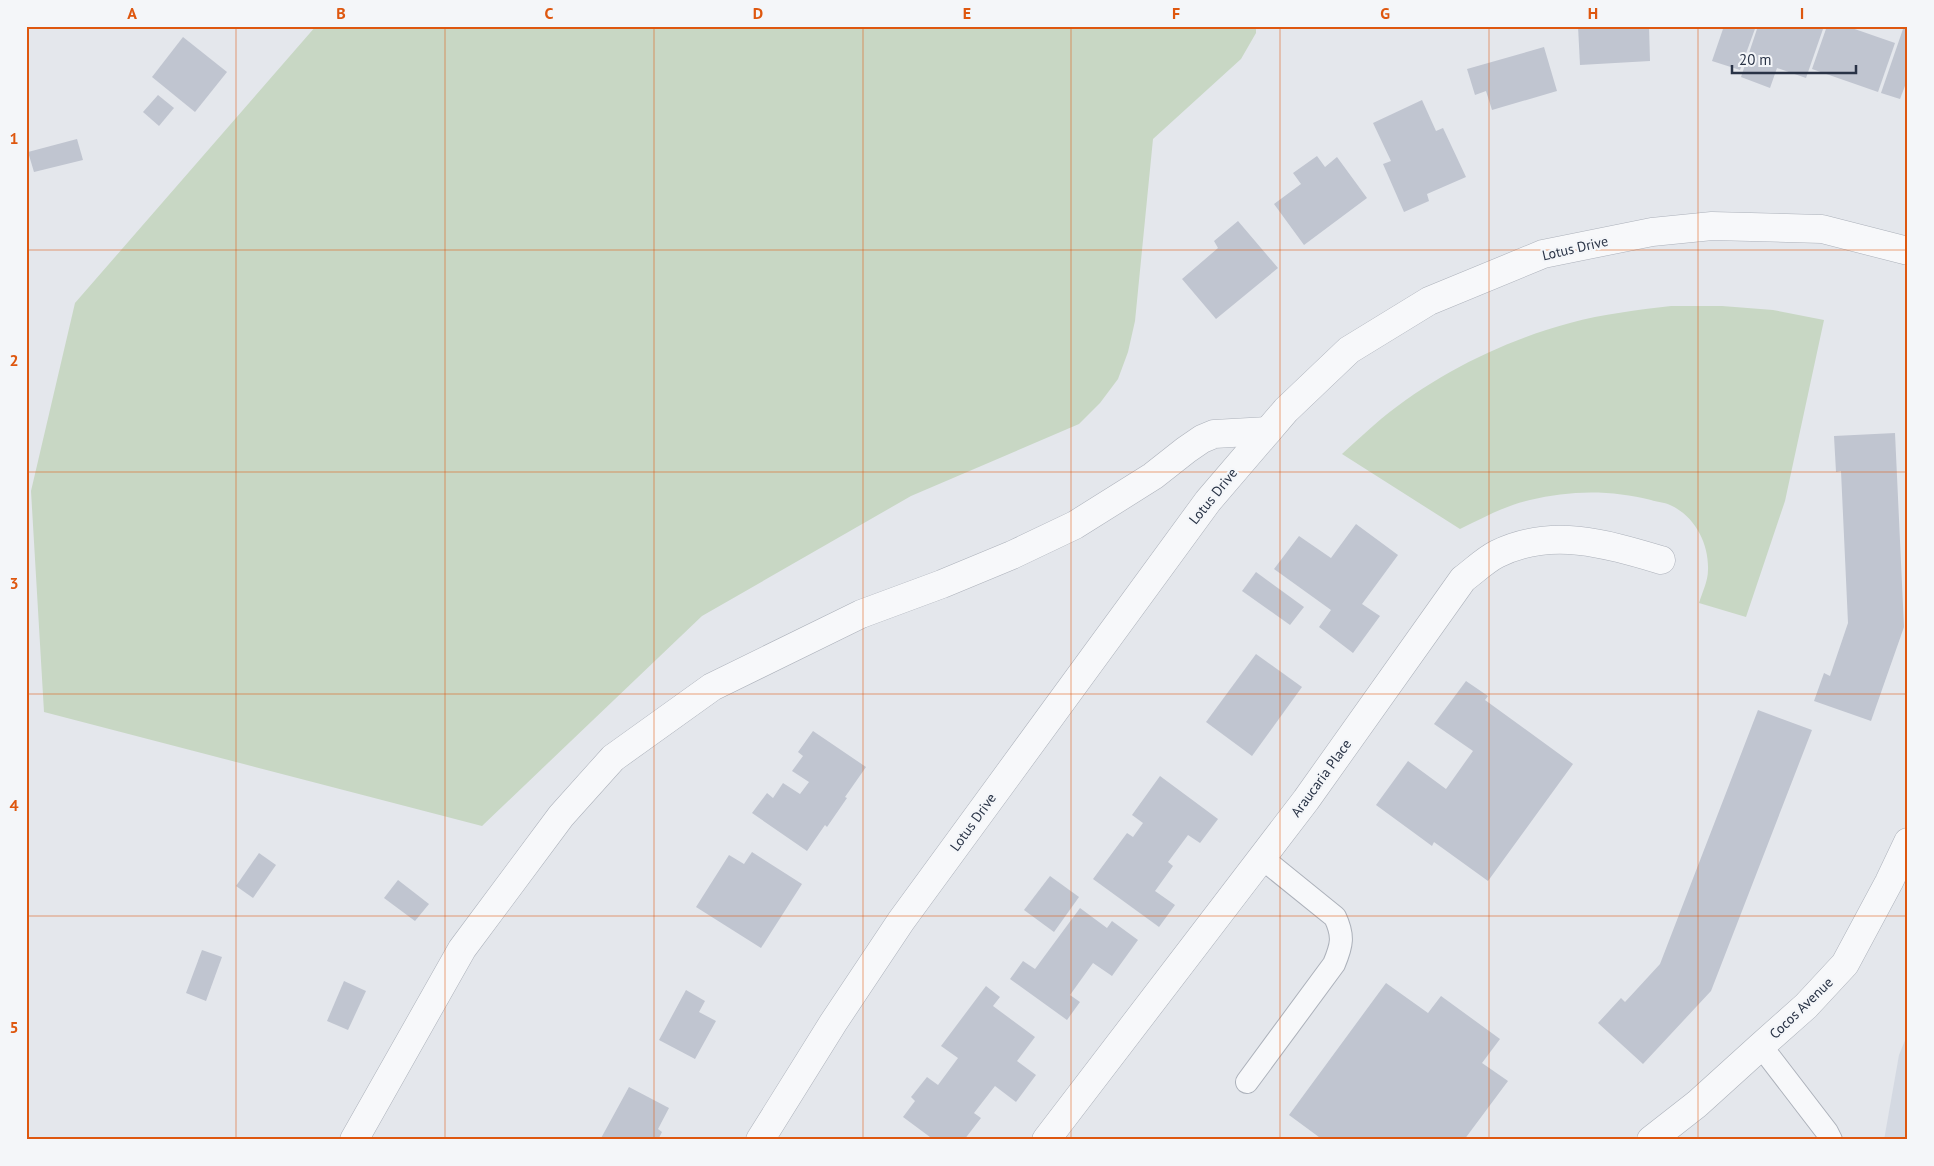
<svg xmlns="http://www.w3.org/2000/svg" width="1934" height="1166" viewBox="0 0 1934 1166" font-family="'PT Sans',sans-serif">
<rect width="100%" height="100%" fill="#e4e7ec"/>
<path fill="#d4d9e2" d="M 1908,1033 L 1908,1140 L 1884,1140 L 1899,1055 Z"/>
<g fill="#c8d7c4">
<path d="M 316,26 L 1256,26 L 1256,33 L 1241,59 L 1153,139 L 1135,321 L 1128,352 L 1118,379 L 1100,403 L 1079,424 L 911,496 L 702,616 L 482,826 L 44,712 L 31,491 L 75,303 Z"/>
<path d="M 1671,306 L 1722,306 L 1773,310 L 1824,320 L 1785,501 L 1746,617 L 1699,603 C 1702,593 1708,581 1708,570 C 1709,544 1695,516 1670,505 C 1664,502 1657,502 1651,500 C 1612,490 1570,490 1530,500 C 1506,505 1483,518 1460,529 L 1342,454 C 1355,442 1368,430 1381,419 C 1436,374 1503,341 1570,323 C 1603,314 1637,310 1671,306 Z"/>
</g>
<g fill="#c0c5d0">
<path d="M 1578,26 L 1649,26 L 1650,61 L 1580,65 Z"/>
<path d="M 1724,26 L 1756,26 L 1740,70 L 1712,61 Z"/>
<path d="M 1758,26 L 1815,26 L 1823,29 L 1806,78 L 1777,68 L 1770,88 L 1741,77 Z"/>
<path d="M 1827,26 L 1846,26 L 1895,43 L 1878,92 L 1812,69 Z"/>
<path d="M 1904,26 L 1908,26 L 1908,78 L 1900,99 L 1881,93 Z"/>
<path d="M 183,37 L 227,72 L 195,112 L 152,77 Z"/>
<path d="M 1544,47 L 1557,91 L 1492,110 L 1486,91 L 1475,95 L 1467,69 Z"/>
<path d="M 158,95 L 174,108 L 159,126 L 143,112 Z"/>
<path d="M 1422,100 L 1436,131 L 1443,128 L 1466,177 L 1427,194 L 1429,201 L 1404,212 L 1383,164 L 1391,161 L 1373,123 Z"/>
<path d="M 77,139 L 83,160 L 34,172 L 28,152 Z"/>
<path d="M 1317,156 L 1325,167 L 1337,157 L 1367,198 L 1304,245 L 1274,204 L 1301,184 L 1293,173 Z"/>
<path d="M 1238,221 L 1278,268 L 1216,319 L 1182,279 L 1218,248 L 1214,241 Z"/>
<path d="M 1895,433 L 1904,627 L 1871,721 L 1814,701 L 1824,673 L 1830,676 L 1848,623 L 1841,471 L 1836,472 L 1834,436 Z"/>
<path d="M 1356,524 L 1398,555 L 1362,604 L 1380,616 L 1353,653 L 1319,627 L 1331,610 L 1274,569 L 1299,536 L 1331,558 Z"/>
<path d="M 1256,572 L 1304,607 L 1290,625 L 1242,591 Z"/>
<path d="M 1256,654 L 1302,687 L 1252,756 L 1206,722 Z"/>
<path d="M 1466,681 L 1488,696 L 1485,700 L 1573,764 L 1488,881 L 1434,842 L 1432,846 L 1376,805 L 1408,761 L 1446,789 L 1473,751 L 1434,724 Z"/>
<path d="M 1758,710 L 1812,730 L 1711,991 L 1643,1064 L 1598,1023 L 1621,998 L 1625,1002 L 1660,964 Z"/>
<path d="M 813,731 L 866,767 L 845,797 L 847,798 L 827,827 L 825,825 L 807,851 L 752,813 L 767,793 L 773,798 L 783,783 L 800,794 L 809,782 L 792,771 L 803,756 L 798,752 Z"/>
<path d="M 1160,776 L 1218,819 L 1200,843 L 1188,835 L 1168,862 L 1173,866 L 1155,891 L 1175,905 L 1159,927 L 1093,879 L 1127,833 L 1133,837 L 1143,823 L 1132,815 Z"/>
<path d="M 752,852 L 802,884 L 761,948 L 696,907 L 729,855 L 744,864 Z"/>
<path d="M 259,853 L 276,865 L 253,898 L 236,886 Z"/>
<path d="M 1050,876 L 1079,897 L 1054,932 L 1024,910 Z"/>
<path d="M 398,880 L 429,904 L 415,921 L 384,898 Z"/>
<path d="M 1080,908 L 1107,928 L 1112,921 L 1138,940 L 1112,976 L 1093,963 L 1070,995 L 1080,1002 L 1067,1020 L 1010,979 L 1023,961 L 1035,969 Z"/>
<path d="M 202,950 L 222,957 L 206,1001 L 186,993 Z"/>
<path d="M 344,981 L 366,991 L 348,1030 L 327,1021 Z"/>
<path d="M 1386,983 L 1428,1013 L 1441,996 L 1500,1039 L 1482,1063 L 1508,1081 L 1464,1140 L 1323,1140 L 1289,1115 Z"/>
<path d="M 986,986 L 1000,997 L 993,1006 L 1035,1037 L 1017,1061 L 1036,1075 L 1016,1102 L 995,1086 L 974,1113 L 981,1118 L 964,1140 L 934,1140 L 903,1117 L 915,1101 L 911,1097 L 927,1077 L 938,1085 L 958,1058 L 941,1046 Z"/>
<path d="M 686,990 L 705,1001 L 699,1012 L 716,1021 L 695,1059 L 659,1040 Z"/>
<path d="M 629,1087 L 669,1108 L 658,1129 L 662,1132 L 658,1140 L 600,1140 Z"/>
</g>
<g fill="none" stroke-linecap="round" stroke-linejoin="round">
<defs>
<g id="service">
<path d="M 1761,1046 L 1827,1132 L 1831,1140"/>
<path d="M 1247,1082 L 1334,964 C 1342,945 1344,936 1335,917 L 1262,858"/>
</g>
<g id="minor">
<path d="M 354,1140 L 462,949 L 561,816 L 613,758 L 712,687 L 861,614 L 942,584 L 1012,555 L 1075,525 L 1153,476 L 1186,450 L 1202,439 L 1214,434 L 1268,431"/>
<path d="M 1046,1140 L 1306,800 L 1463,579 C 1474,571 1485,560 1497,554 C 1551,527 1607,544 1661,560"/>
<path d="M 1651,1140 L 1697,1104 L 1761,1046 L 1806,1006 L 1845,964 L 1889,882 L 1908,842"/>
</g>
<path id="tertiary" d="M 760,1140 L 833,1023 L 901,921 L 1208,501 L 1286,410 L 1349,350 L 1429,301 L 1543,254 L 1652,232 L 1712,226 L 1822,229 L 1908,251"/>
</defs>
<use href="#service" stroke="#acb1ba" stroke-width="24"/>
<use href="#minor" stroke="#acb1ba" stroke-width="29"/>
<use href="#tertiary" stroke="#acb1ba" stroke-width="29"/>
<use href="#service" stroke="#f7f8fa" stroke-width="22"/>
<use href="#minor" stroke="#f7f8fa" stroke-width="28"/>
<use href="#tertiary" stroke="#f7f8fa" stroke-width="28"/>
</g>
<path fill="none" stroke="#de570f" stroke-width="1" stroke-opacity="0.55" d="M 236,26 L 236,1140M 445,26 L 445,1140M 654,26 L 654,1140M 863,26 L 863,1140M 1071,26 L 1071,1140M 1280,26 L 1280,1140M 1489,26 L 1489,1140M 1698,26 L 1698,1140M 26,250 L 1908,250M 26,472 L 1908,472M 26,694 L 1908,694M 26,916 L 1908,916"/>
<g text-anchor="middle" stroke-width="4.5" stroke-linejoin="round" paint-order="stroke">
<g font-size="14" fill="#293346" stroke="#f4f6f9">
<text transform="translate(1575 248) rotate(-13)" y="5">Lotus Drive</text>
<text transform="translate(1213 496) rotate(-51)" y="5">Lotus Drive</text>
<text transform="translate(1321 778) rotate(-54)" y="5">Araucaria Place</text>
<text transform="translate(973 822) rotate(-54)" y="5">Lotus Drive</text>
<text transform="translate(1801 1008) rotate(-44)" y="5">Cocos Avenue</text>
</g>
</g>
<rect width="1934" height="1166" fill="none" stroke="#f4f6f9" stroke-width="55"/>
<path d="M1732 65v8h124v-8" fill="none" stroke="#293346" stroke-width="2.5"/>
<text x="1739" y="65" font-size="15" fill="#293346" stroke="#f4f6f9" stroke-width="4" paint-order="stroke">20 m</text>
<rect x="28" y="28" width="1878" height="1110" fill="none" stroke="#de570f" stroke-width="2"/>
<g font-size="16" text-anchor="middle" font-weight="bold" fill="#de570f">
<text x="132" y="19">A</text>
<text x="341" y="19">B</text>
<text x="549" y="19">C</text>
<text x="758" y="19">D</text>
<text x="967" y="19">E</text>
<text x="1176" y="19">F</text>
<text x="1385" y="19">G</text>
<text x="1593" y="19">H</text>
<text x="1802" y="19">I</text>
<text x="14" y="144">1</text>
<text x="14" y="366">2</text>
<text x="14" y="589">3</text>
<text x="14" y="811">4</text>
<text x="14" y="1033">5</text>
</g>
</svg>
